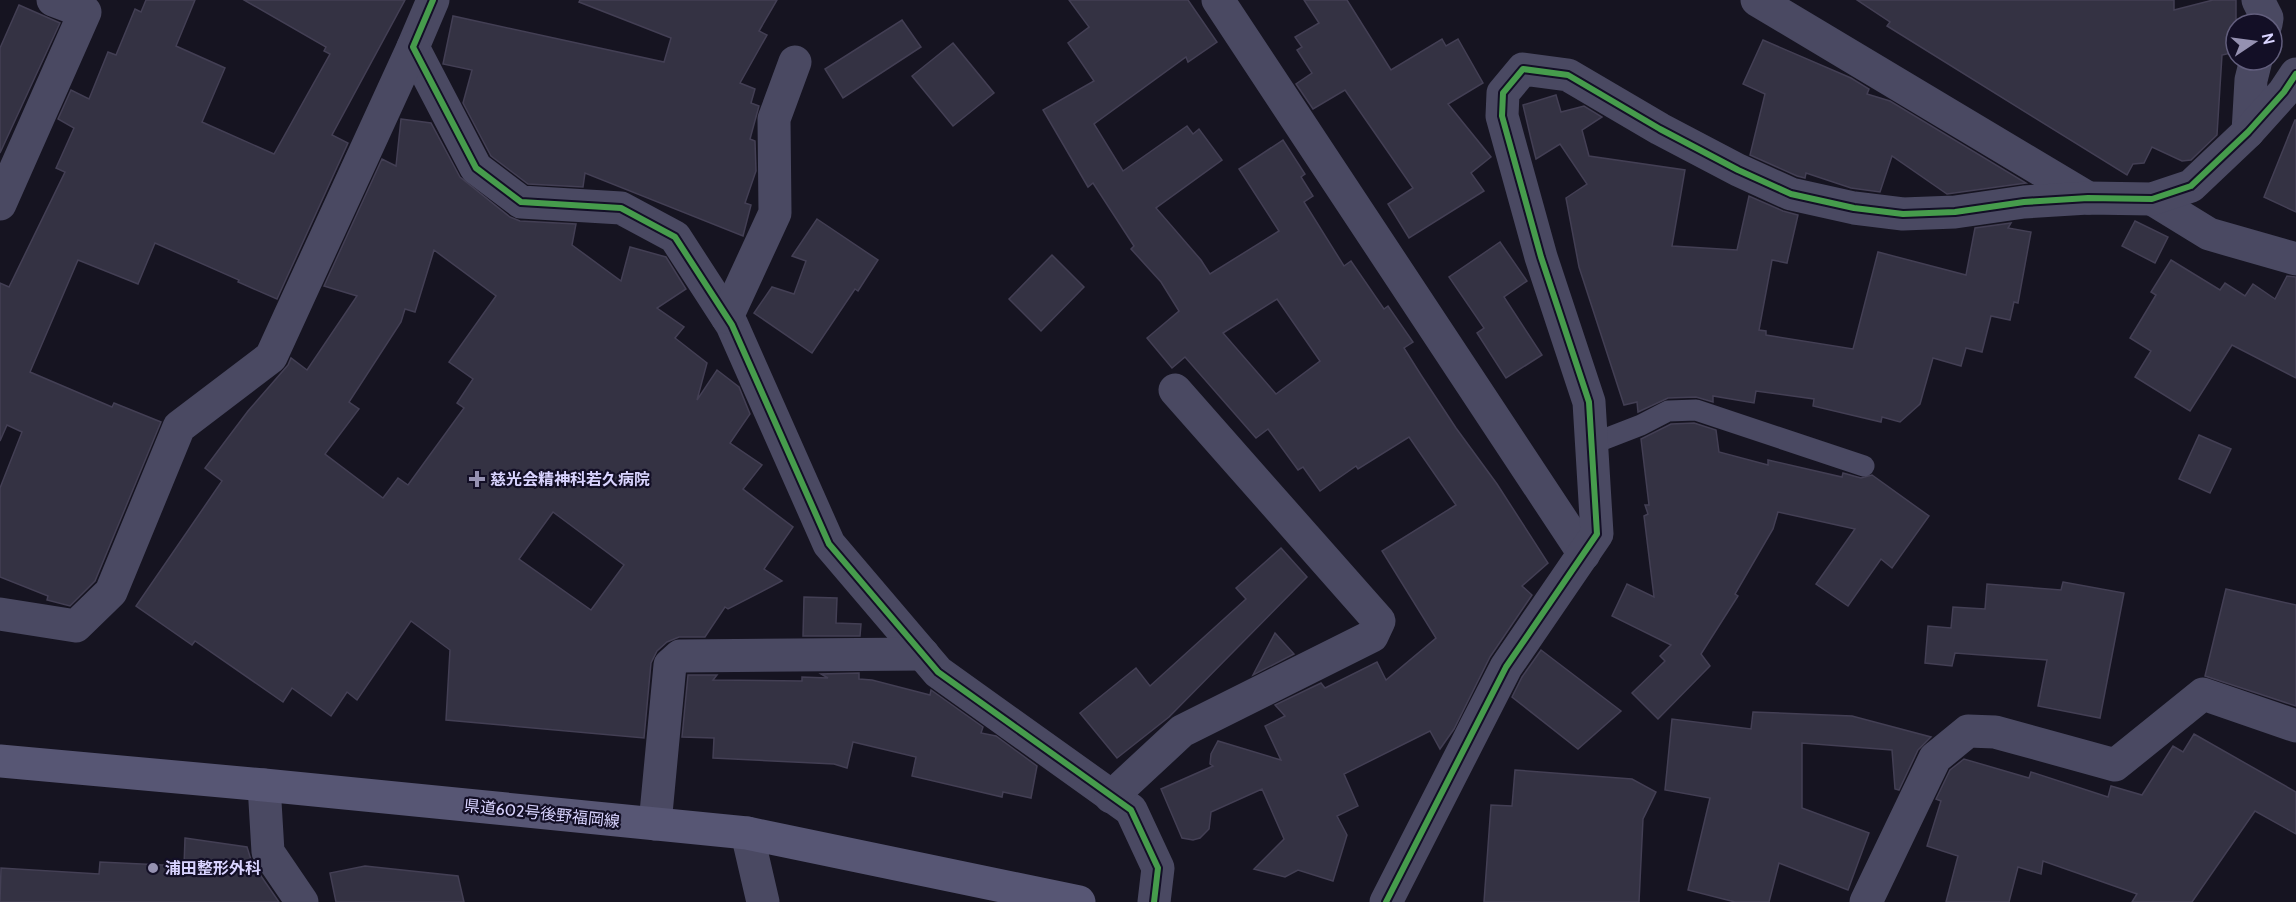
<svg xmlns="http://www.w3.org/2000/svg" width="2296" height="902" viewBox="0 0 2296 902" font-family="Cabin,'Noto Sans JP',sans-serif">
<rect width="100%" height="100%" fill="#161421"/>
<g fill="#343243" stroke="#433f54" stroke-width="1.5" fill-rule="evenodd">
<path d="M 146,0 L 195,0 L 176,46 L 225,68 L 202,122 L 274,154 L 330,54 L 324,51 L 326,47 L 244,0 L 405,0 L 332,135 L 348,143 L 277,299 L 238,282 L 239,280 L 155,243 L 138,284 L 78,260 L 30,372 L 112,407 L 114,403 L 161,422 L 95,581 L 70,606 L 47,600 L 48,596 L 0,577 L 0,488 L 22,432 L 7,425 L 0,441 L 0,283 L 9,287 L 65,172 L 56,168 L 74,128 L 58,119 L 71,90 L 89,99 L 108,52 L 116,55 L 135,9 L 141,12 Z"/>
<path d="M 580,0 L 777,0 L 759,31 L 767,35 L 740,83 L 755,89 L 751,103 L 759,106 L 750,139 L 755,141 L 756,171 L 745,203 L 751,205 L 743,236 L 585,173 L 583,187 L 528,184 L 491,156 L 463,103 L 472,70 L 443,64 L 453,16 L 664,62 L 671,38 L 579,2 Z"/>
<path d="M 1069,0 L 1188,0 L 1217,42 L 1188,62 L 1186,57 L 1094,124 L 1123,171 L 1187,126 L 1193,134 L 1199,129 L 1222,160 L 1156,208 L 1201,260 L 1210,274 L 1279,231 L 1239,169 L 1283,140 L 1305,174 L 1301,177 L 1313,196 L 1304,202 L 1344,266 L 1351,261 L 1384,309 L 1388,306 L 1413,342 L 1404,348 L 1421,375 L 1456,428 L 1497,484 L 1548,563 L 1522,586 L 1532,595 L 1490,657 L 1454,729 L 1440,749 L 1430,731 L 1344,774 L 1358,806 L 1337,816 L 1347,835 L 1333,881 L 1298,870 L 1285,877 L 1254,869 L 1284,839 L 1262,789 L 1211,812 L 1209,829 L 1200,838 L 1193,840 L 1182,838 L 1161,789 L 1213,766 L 1210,764 L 1211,754 L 1218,741 L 1281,760 L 1265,726 L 1285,716 L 1275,705 L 1321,683 L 1325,688 L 1377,662 L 1386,680 L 1436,638 L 1382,551 L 1456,505 L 1409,437 L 1358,469 L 1356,466 L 1320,491 L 1303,467 L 1298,470 L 1268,429 L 1256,438 L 1185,357 L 1172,368 L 1147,338 L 1179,311 L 1161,282 L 1131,249 L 1134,246 L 1093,183 L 1088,187 L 1043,110 L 1094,81 L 1068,43 L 1089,27 ZM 1277,299 L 1320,361 L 1276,394 L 1223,333 Z"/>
<path d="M 1304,0 L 1347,0 L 1391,70 L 1442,39 L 1446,46 L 1458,39 L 1483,83 L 1448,104 L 1491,157 L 1471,173 L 1484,191 L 1409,238 L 1388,204 L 1413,188 L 1345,90 L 1313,109 L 1296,84 L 1312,73 L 1297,50 L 1302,47 L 1295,37 L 1319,23 Z"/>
<path d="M 1857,0 L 2174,0 L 2174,10 L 2213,0 L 2236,0 L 2236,52 L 2222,55 L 2217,135 L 2191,160 L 2182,161 L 2152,147 L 2144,163 L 2133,164 L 2127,175 L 1887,26 L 1890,22 Z"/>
<path d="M 19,5 L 60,23 L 0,153 L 0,48 Z"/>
<path d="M 902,20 L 921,47 L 843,98 L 825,69 Z"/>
<path d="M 1763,40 L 1851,78 L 1869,89 L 1867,94 L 1890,101 L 2026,183 L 1947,194 L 1892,156 L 1880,192 L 1851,188 L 1806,173 L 1805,178 L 1797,176 L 1750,155 L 1765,94 L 1743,84 Z"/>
<path d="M 953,43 L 994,93 L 953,126 L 912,76 Z"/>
<path d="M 1556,95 L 1561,112 L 1584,106 L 1602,117 L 1582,130 L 1589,156 L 1685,170 L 1672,246 L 1737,250 L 1749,196 L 1783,211 L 1798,215 L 1787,263 L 1772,260 L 1759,330 L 1766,331 L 1766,335 L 1853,349 L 1878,252 L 1966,275 L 1975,228 L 2011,223 L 2008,228 L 2031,232 L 2018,303 L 2014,302 L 2010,320 L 1991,316 L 1982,352 L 1966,348 L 1961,366 L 1933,358 L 1920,404 L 1900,422 L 1882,417 L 1881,422 L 1813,406 L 1814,399 L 1756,391 L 1754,403 L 1713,396 L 1713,402 L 1696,397 L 1668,398 L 1638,412 L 1637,402 L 1624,405 L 1579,267 L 1566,198 L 1587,184 L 1560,144 L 1536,159 L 1531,139 L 1523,105 Z"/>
<path d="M 401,119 L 431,123 L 460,177 L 510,217 L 520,221 L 576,224 L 572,245 L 621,281 L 630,247 L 666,257 L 686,289 L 657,308 L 684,327 L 675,338 L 707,363 L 697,400 L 717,370 L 739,387 L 750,414 L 730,443 L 762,465 L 743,489 L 793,527 L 764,569 L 782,581 L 728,609 L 725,607 L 705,637 L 679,637 L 667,642 L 657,651 L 651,663 L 644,738 L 446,720 L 450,650 L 411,621 L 357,700 L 347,692 L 331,716 L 292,688 L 283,702 L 195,641 L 192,645 L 136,606 L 222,481 L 205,468 L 248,411 L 288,365 L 291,358 L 307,370 L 357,296 L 324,286 L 382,159 L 396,166 ZM 434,250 L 496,296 L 449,362 L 473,379 L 457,403 L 464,408 L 408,485 L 398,478 L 383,498 L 325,454 L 359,409 L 349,402 L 401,322 L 405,309 L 415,312 ZM 553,512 L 624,565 L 591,610 L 519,559 Z"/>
<path d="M 2295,120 L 2296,120 L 2296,212 L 2264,197 Z"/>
<path d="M 817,219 L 878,260 L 858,291 L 855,289 L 812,353 L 754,313 L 772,287 L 794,294 L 806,261 L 792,256 Z"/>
<path d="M 2135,221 L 2168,237 L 2155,263 L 2122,246 Z"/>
<path d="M 1500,242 L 1527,281 L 1504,297 L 1542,355 L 1506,378 L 1477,333 L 1484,328 L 1449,277 Z"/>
<path d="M 1052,255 L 1084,287 L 1041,331 L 1009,299 Z"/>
<path d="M 2171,260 L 2220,290 L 2225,283 L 2245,296 L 2253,284 L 2275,299 L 2287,276 L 2296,277 L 2296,378 L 2232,345 L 2190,411 L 2135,377 L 2151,351 L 2130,338 L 2156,295 L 2151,292 Z"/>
<path d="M 1694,423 L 1716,430 L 1719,452 L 1768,465 L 1768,460 L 1842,477 L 1843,473 L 1861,478 L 1872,475 L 1929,516 L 1892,568 L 1881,559 L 1848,606 L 1816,584 L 1855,529 L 1778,512 L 1773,529 L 1735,594 L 1738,596 L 1701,654 L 1710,666 L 1658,719 L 1632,693 L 1665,661 L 1660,656 L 1671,645 L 1612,616 L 1627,584 L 1654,597 L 1644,516 L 1648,514 L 1645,505 L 1649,505 L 1641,439 L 1671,424 Z"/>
<path d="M 2199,435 L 2231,449 L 2210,493 L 2179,479 Z"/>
<path d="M 1281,548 L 1307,577 L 1169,717 L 1117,758 L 1080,713 L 1136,668 L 1150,686 L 1246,599 L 1236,588 Z"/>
<path d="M 2063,582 L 2124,593 L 2100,718 L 2038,706 L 2047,660 L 1955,653 L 1952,666 L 1925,663 L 1928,626 L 1951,628 L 1953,607 L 1985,609 L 1987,584 L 2061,590 Z"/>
<path d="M 2226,589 L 2296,605 L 2296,706 L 2205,676 Z"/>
<path d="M 804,597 L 837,598 L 836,623 L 861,624 L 860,636 L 803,636 Z"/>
<path d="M 1275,633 L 1294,654 L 1253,675 Z"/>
<path d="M 1541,650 L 1621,711 L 1578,749 L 1512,697 L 1522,677 Z"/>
<path d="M 859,673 L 859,679 L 872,680 L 930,695 L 931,690 L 983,727 L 981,733 L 996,736 L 1037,766 L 1031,798 L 1003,792 L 1002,797 L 912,776 L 916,757 L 853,742 L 847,768 L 834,764 L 713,758 L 714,738 L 682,737 L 688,675 L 717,675 L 713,680 L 802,681 L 802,677 L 828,678 L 821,674 Z"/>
<path d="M 1753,712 L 1852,716 L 1931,737 L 1918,750 L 1899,790 L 1895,789 L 1892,750 L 1802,743 L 1802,808 L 1869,833 L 1848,890 L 1779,863 L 1769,902 L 1735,902 L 1688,890 L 1710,798 L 1665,790 L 1672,719 L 1751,729 Z"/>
<path d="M 2194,734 L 2296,792 L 2296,834 L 2255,811 L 2192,902 L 2132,902 L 2137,894 L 2043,861 L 2041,874 L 2018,867 L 2009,902 L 1946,902 L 1958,856 L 1927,846 L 1941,801 L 1936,799 L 1950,770 L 1964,759 L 2029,778 L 2031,772 L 2108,797 L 2111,786 L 2142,795 L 2173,746 L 2183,752 Z"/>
<path d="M 1515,770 L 1632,779 L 1656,792 L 1643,819 L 1639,902 L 1484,902 L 1491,805 L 1512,806 Z"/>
<path d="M 185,838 L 247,847 L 252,863 L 279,902 L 0,902 L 1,868 L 99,874 L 100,862 L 184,866 Z"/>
<path d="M 365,866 L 458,876 L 464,902 L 336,902 L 330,873 Z"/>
</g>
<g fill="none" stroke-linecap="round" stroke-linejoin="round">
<path stroke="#4a4962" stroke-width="21" d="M 1592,444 L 1641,425 L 1668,411 L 1696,410 L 1864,466"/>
<g stroke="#4a4962" stroke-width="33">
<path d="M 433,0 L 413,47 L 476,168 L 521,202 L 621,208 L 675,237 L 732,325 L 829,544 L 938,672 L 1131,810 L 1158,868 L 1154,902"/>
<path d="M 1218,0 L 1584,554"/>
<path d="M 1757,0 L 2088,198"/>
<path d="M 2258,0 L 2267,18 L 2266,24"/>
<path d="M 2248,132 L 2251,80 L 2256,60"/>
<path d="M 2152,199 L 2209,234 L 2296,259"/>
<path d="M 0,204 L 85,12 L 53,0"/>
<path d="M 727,317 L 775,213 L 774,119 L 795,62"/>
<path d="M 0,614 L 76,626 L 111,592 L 179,427 L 271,357 L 413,47"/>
<path d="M 264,785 L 268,852 L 302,902"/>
<path d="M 1111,797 L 1182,731 L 1372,636 L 1379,621 L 1175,390"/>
<path d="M 655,824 L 670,665 L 680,656 L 923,654"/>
<path d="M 747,833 L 763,902"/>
<path d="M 1386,902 L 1506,667 L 1597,534 L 1589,402 L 1541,257 L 1502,116 L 1503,93 L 1523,69 L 1568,75 L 1660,129 L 1738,170 L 1791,194 L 1854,208 L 1903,214 L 1955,212 L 2024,202 L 2088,198 L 2152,199 L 2191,186 L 2248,132 L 2284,92 L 2296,74"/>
<path d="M 1866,902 L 1935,758 L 1968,731 L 1995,732 L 2115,765 L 2203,694 L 2296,726"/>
</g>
<path stroke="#575674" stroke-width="33" d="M 0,761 L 264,785 L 747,833 L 1079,902"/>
<defs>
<g id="cycleway">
<path d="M 433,0 L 413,47 L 476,168 L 521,202 L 621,208 L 675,237 L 732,325 L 829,544 L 938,672 L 1131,810 L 1158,868 L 1154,902"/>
<path d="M 1386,902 L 1506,667 L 1597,534 L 1589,402 L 1541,257 L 1502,116 L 1503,93 L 1523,69 L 1568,75 L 1660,129 L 1738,170 L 1791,194 L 1854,208 L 1903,214 L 1955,212 L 2024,202 L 2088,198 L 2152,199 L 2191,186 L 2248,132 L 2284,92 L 2296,74"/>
</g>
</defs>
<use href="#cycleway" stroke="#130f26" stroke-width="10"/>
<use href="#cycleway" stroke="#469c4c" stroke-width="6"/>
</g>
<g fill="#9591b1" stroke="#130f26" stroke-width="2">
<path d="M474 470h6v6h6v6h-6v6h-6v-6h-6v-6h6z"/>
<circle cx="153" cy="868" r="6"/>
</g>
<g text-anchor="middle" stroke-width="4.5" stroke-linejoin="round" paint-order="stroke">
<g font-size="16" font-weight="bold" fill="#d9d4ff" stroke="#130f26" text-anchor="start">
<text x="490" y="485">慈光会精神科若久病院</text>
<text x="165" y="874">浦田整形外科</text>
</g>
<g font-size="16" fill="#d9d4ff" stroke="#130f26">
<text transform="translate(542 813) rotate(6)" y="6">県道602号後野福岡線</text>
</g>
</g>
<g transform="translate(2254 42) rotate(77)"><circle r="28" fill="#130f26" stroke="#625e7d" stroke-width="1.5"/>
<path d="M0-4.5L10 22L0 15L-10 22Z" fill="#9591b1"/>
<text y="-9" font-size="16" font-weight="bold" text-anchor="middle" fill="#d9d4ff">N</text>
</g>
</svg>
